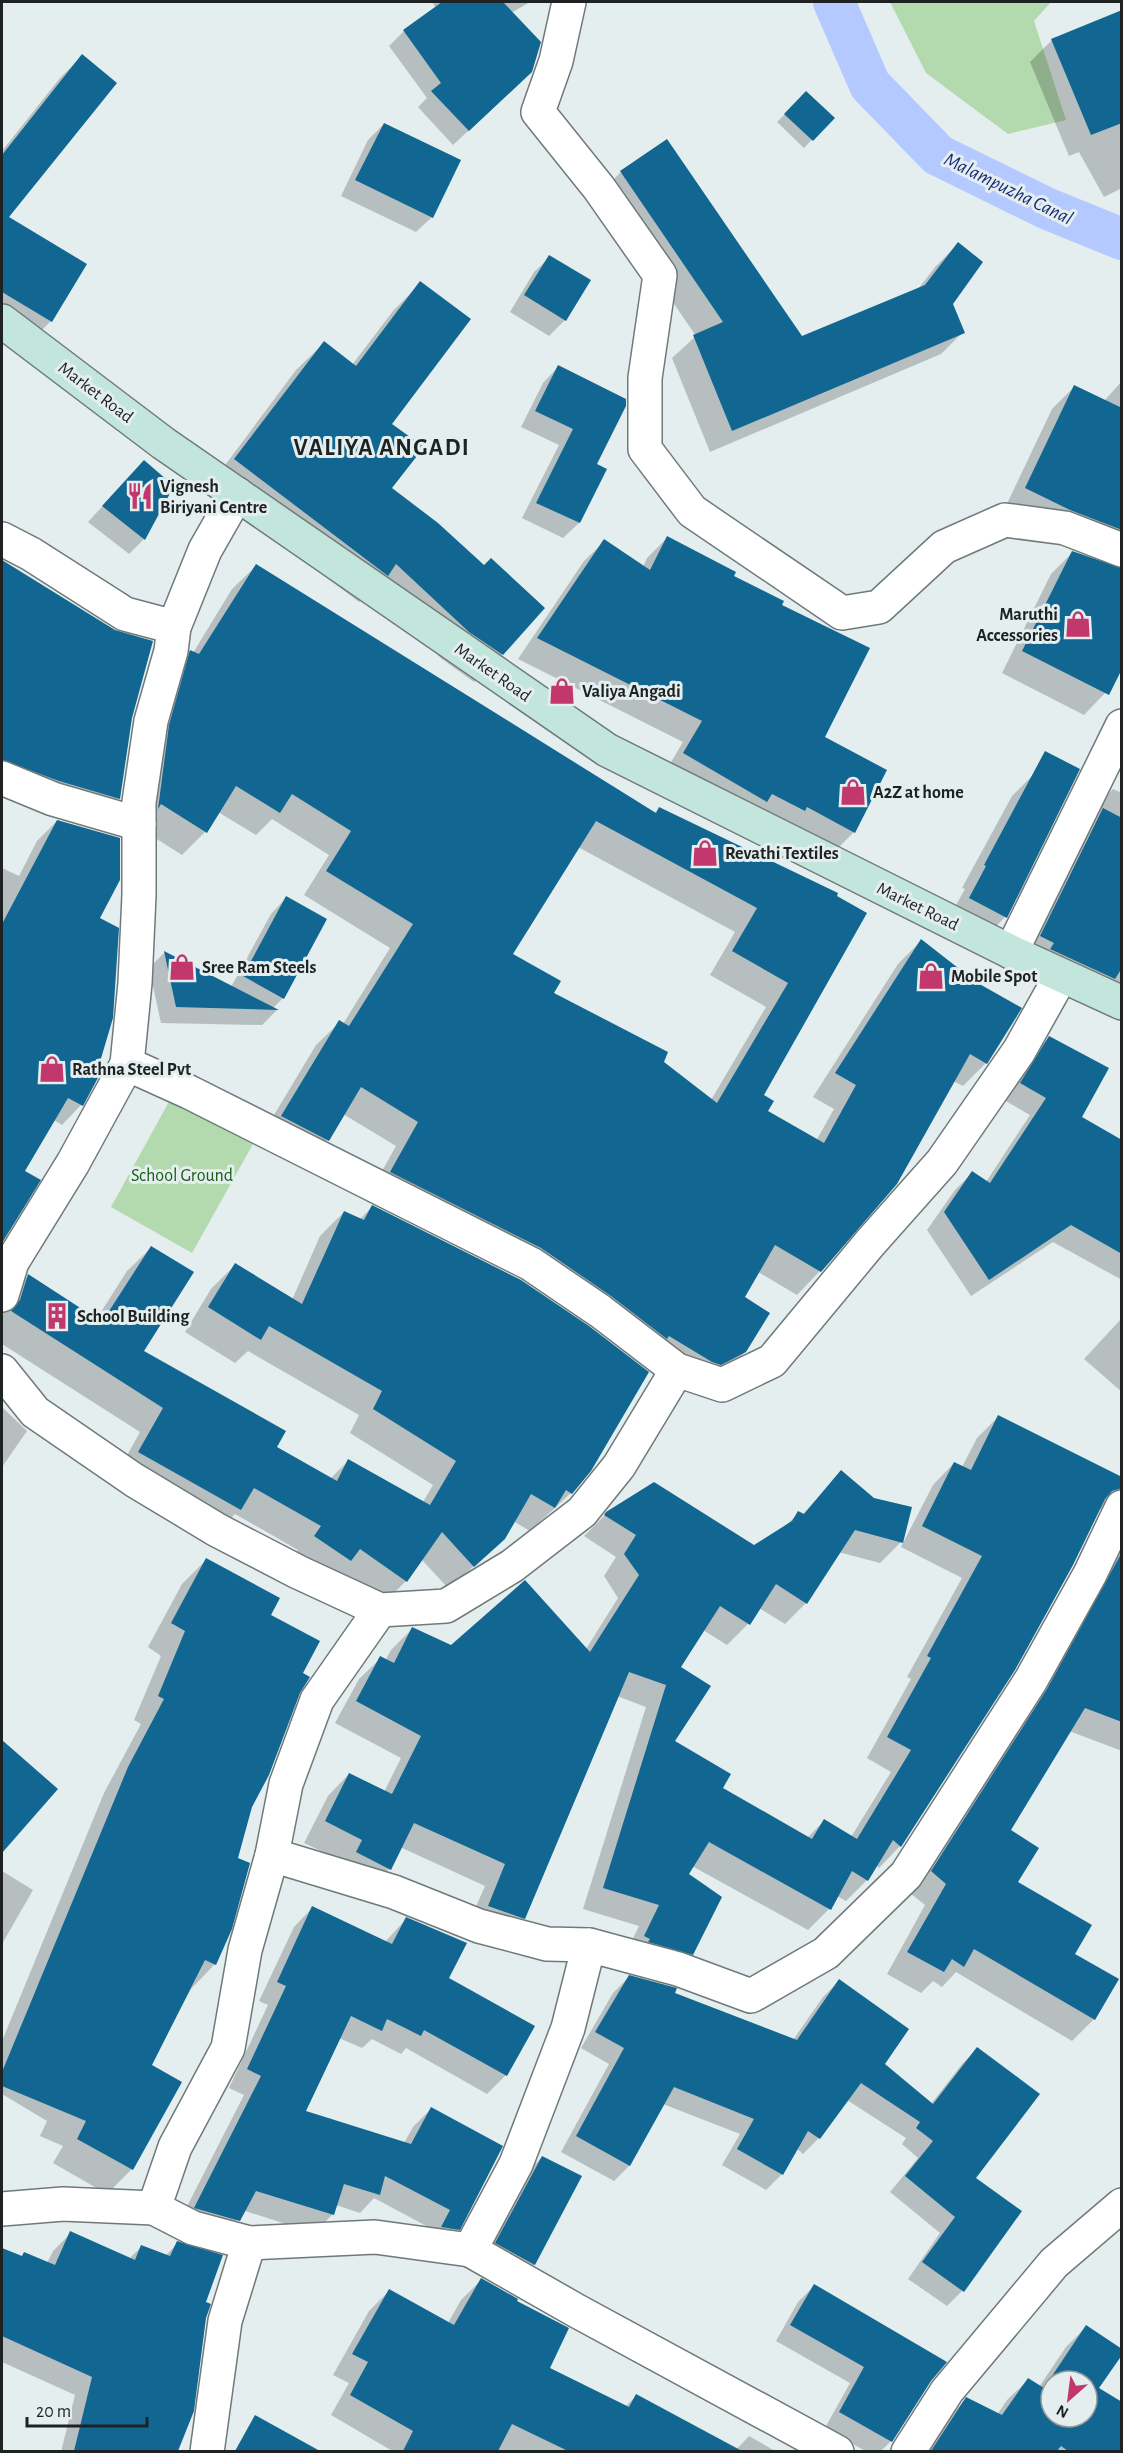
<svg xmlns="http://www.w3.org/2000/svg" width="1123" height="2453" viewBox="0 0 1123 2453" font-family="'Alegreya Sans',sans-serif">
<rect width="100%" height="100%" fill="#e4eeef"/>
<g fill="#b3daae">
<path d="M 890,2 L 1051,2 L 1034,21 L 1066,120 L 1008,134 L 926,73 Z"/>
<path d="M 171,1098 L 253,1144 L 192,1253 L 111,1207 Z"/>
</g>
<g fill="#0003" fill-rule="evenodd">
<path d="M 432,2 L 530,2 L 511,13 L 516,87 L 453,145 L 418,107 L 427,98 L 389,46 L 404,31 L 436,8 Z"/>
<path d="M 1122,12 L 1122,188 L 1104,197 L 1079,152 L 1069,156 L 1030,62 L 1052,40 Z"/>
<path d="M 82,56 L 6,218 L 51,321 L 29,343 L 2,327 L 2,151 L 60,78 Z"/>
<path d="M 806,93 L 832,118 L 804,148 L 777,122 Z"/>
<path d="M 384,124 L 432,217 L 416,232 L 341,196 L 368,140 Z"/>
<path d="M 621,172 L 802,338 L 918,289 L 936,266 L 958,244 L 951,304 L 963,332 L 941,354 L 710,452 L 672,358 L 696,336 L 599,194 Z"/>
<path d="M 550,257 L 589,280 L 565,320 L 549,336 L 510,312 L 534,272 Z"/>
<path d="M 421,283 L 390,424 L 390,488 L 502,654 L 474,682 L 442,659 L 369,592 L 359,602 L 208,488 L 296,370 L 324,343 L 352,365 L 393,311 Z"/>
<path d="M 558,367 L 595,465 L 605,470 L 579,523 L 563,538 L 522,518 L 559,445 L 521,427 L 543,383 Z"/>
<path d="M 1122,381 L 1122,662 L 1105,693 L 1084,715 L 1002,673 L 1051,574 L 1072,553 L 1120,570 L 1115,559 L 1004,510 L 1052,409 L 1074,387 L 1104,401 Z"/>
<path d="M 129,477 L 144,539 L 129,554 L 88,522 Z"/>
<path d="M 668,537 L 780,605 L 854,832 L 833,853 L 664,774 L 683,742 L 518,659 L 584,561 L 605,541 L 643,567 L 647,558 Z"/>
<path d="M 2,561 L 42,585 L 2,642 Z"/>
<path d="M 256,566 L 654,814 L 659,808 L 836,894 L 762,1096 L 766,1112 L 816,1141 L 834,1109 L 813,1097 L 898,964 L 921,941 L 986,1063 L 963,1086 L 953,1081 L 820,1271 L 797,1295 L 758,1272 L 743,1298 L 745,1352 L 721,1376 L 368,1196 L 396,1146 L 343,1114 L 327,1140 L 304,1164 L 259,1140 L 316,1045 L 340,1022 L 343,1024 L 390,948 L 304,895 L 329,855 L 272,819 L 256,835 L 218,812 L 205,832 L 182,855 L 138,827 L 167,675 L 190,651 L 193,653 L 232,589 ZM 578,847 L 735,932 L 710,975 L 766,1007 L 711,1100 L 662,1063 L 552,994 L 511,954 Z"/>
<path d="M 48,625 L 131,718 L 119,798 L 97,820 L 2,788 L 2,720 Z"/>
<path d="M 1035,773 L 1067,793 L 1005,917 L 983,940 L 947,921 L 965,889 L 962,888 L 1012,796 Z"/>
<path d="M 1113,789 L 1122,793 L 1122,1015 L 1022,955 L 1095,807 Z"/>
<path d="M 57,821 L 98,919 L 95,1073 L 98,1074 L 81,1105 L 62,1125 L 54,1120 L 23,1171 L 39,1180 L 2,1239 L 2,868 L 19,876 L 37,841 Z"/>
<path d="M 286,898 L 283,998 L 273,1008 L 277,1010 L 262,1025 L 161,1023 L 149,968 L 164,953 L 231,987 L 271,914 Z"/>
<path d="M 1049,1038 L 1080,1118 L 1122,1142 L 1122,1280 L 1053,1242 L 971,1296 L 927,1230 L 955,1190 L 972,1173 L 986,1182 L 1030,1115 L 1004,1100 L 1032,1055 Z"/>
<path d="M 372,1207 L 571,1493 L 530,1531 L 513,1521 L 504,1538 L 449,1589 L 421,1559 L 406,1581 L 382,1605 L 291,1560 L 298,1550 L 235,1514 L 216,1533 L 115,1477 L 140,1432 L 2,1344 L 2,1309 L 4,1300 L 28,1276 L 96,1320 L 127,1271 L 151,1248 L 142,1351 L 275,1448 L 330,1479 L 348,1461 L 423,1502 L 433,1485 L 350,1433 L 359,1415 L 248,1351 L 235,1363 L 185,1332 L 211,1289 L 235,1265 L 292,1300 L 320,1236 L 344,1212 L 360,1219 Z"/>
<path d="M 1122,1318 L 1122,1392 L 1084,1359 Z"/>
<path d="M 2,1407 L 27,1431 L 2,1467 Z"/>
<path d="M 998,1417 L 1122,1479 L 1122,1751 L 1069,1731 L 1009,1831 L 1016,1882 L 1073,1954 L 1117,1980 L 1094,2019 L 1072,2041 L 956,1972 L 942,1987 L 933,1981 L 921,1993 L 887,1974 L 925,1905 L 910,1893 L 1109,1511 L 1099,1509 L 900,1846 L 879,1868 L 876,1865 L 867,1880 L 846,1901 L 837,1896 L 829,1909 L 808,1930 L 692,1866 L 687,1875 L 692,1954 L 671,1975 L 624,1957 L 639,1926 L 583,1909 L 646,1707 L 617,1696 L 524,1918 L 502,1939 L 467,1927 L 485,1886 L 400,1847 L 389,1869 L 368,1890 L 342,1861 L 304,1843 L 328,1796 L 349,1774 L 384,1792 L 401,1758 L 335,1723 L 359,1679 L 381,1658 L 385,1661 L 391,1650 L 412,1629 L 451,1647 L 586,1649 L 618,1598 L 604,1576 L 616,1557 L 584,1536 L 607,1513 L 754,1547 L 784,1527 L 799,1513 L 802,1515 L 841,1472 L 901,1542 L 880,1563 L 838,1552 L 806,1603 L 785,1624 L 759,1608 L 748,1624 L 727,1645 L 703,1630 L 679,1667 L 673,1741 L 721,1789 L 807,1838 L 824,1821 L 851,1837 L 891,1772 L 867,1758 L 911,1679 L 907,1677 L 962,1578 L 901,1547 L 933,1485 L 954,1463 L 962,1467 L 977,1438 Z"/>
<path d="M 207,1559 L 269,1616 L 301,1673 L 298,1693 L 251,1806 L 236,1859 L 215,1964 L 191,1989 L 150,2066 L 132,2169 L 107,2194 L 53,2163 L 63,2146 L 40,2136 L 47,2121 L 2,2094 L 2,2041 L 104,1793 L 141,1724 L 134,1720 L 161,1656 L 148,1647 L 182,1584 Z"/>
<path d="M 2,1742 L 55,1789 L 2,1851 Z"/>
<path d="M 2,1871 L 33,1890 L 2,1944 Z"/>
<path d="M 312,1908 L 385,1942 L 406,1919 L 448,1979 L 506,2075 L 487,2094 L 406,2048 L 401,2054 L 372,2039 L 362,2048 L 339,2038 L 304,2112 L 404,2143 L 413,2127 L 431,2109 L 458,2229 L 440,2247 L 432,2229 L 374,2198 L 360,2213 L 336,2205 L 333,2214 L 314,2233 L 245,2211 L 221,2239 L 177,2226 L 244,2095 L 229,2088 L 268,2005 L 259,2001 L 294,1927 Z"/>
<path d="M 629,1977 L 793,2040 L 823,1997 L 839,1981 L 882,2065 L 931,2104 L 962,2064 L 977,2049 L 974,2179 L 1020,2211 L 962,2291 L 947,2306 L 908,2279 L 940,2233 L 890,2192 L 918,2158 L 902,2144 L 906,2138 L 847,2100 L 819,2138 L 803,2154 L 796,2148 L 782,2174 L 766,2190 L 722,2165 L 740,2134 L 663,2104 L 629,2166 L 614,2181 L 561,2152 L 609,2064 L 581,2048 L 613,1993 Z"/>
<path d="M 542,2157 L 580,2176 L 534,2265 L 518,2280 L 481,2259 L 527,2173 Z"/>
<path d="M 71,2233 L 129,2259 L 141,2247 L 165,2256 L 178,2243 L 204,2303 L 205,2318 L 192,2411 L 177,2452 L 61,2452 L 75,2395 L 2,2362 L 2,2249 L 21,2257 L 24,2254 L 47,2263 L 53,2251 Z"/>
<path d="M 481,2280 L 548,2369 L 625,2407 L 637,2395 L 726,2444 L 722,2452 L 394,2452 L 331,2415 L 349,2383 L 333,2375 L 369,2311 L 389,2291 L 448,2323 L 461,2300 Z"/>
<path d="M 814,2286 L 930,2380 L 891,2441 L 880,2452 L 867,2452 L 825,2428 L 850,2383 L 776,2341 L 798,2302 Z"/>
<path d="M 1086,2327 L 1097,2389 L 1122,2403 L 1122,2452 L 925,2452 L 946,2420 L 966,2399 L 997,2415 L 1007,2400 L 1028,2380 L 1039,2387 L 1066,2347 ZM 1051,2381 L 1087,2381 L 1087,2417 L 1051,2417 Z"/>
<path d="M 749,2436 L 777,2452 L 734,2452 Z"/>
</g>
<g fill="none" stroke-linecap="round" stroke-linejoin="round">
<path stroke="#b3c9ff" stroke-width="42" d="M 834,2 L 870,85 L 938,155 L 1048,209 L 1122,239"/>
</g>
<g fill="#116791" fill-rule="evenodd">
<path d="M 442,2 L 503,2 L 541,42 L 532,72 L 469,131 L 431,91 L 441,83 L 403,30 Z"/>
<path d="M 1122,10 L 1122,123 L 1091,135 L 1051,39 Z"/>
<path d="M 82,54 L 117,83 L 9,217 L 87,264 L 52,322 L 2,292 L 2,155 Z"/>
<path d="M 806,91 L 835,118 L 813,141 L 784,114 Z"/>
<path d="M 384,123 L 461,160 L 433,218 L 355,180 Z"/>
<path d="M 667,139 L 802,336 L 925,285 L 958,242 L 983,262 L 953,304 L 965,333 L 732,431 L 693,335 L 723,322 L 620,171 Z"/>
<path d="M 549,255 L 591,280 L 566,321 L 524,295 Z"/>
<path d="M 420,281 L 471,319 L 392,424 L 424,447 L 392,488 L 438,523 L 484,565 L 491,558 L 545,608 L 503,655 L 469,632 L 396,564 L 388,576 L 234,459 L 324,341 L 356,366 Z"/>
<path d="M 558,365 L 626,399 L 626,406 L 597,464 L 607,469 L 580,523 L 536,503 L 573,429 L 535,411 Z"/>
<path d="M 1074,385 L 1122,408 L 1122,530 L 1070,510 L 1025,488 Z"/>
<path d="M 144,460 L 174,486 L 145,540 L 102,506 Z"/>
<path d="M 667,536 L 736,572 L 734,576 L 784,601 L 782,605 L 870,648 L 825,737 L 887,770 L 855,833 L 807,807 L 805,811 L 772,794 L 767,802 L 683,753 L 702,721 L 537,638 L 604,539 L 650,570 Z"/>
<path d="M 1072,551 L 1122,568 L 1122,669 L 1109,695 L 1022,651 Z"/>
<path d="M 2,560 L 115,630 L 153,641 L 132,718 L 120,799 L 59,781 L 2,760 Z"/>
<path d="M 256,564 L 656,813 L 659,807 L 838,893 L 837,896 L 867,913 L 764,1095 L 774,1101 L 768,1111 L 824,1143 L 856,1085 L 835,1073 L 921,939 L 976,982 L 1022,1008 L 987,1064 L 970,1054 L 897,1184 L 821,1272 L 775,1245 L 745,1297 L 770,1313 L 746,1352 L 721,1365 L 712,1362 L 669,1336 L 667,1339 L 611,1296 L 541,1248 L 390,1172 L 418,1122 L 361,1087 L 329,1141 L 281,1116 L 339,1020 L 349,1026 L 413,924 L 326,871 L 351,831 L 292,794 L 280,813 L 236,786 L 207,833 L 161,804 L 158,809 L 169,725 L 190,650 L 199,654 ZM 596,821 L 757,908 L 732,951 L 788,983 L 717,1103 L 664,1062 L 668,1052 L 554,993 L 561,981 L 513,954 Z"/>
<path d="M 1045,751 L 1080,769 L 1007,918 L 969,898 L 986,866 L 984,865 Z"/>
<path d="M 1103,808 L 1122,818 L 1122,968 L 1115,979 L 1050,949 L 1054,943 L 1040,936 Z"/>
<path d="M 57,820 L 120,838 L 120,880 L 100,918 L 119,928 L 113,1018 L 97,1072 L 100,1074 L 83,1106 L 68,1098 L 25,1171 L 41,1180 L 2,1243 L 2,924 Z"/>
<path d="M 286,896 L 327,919 L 284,999 L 243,976 Z"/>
<path d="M 164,951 L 279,1010 L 176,1007 Z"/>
<path d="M 1049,1036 L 1109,1068 L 1082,1117 L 1122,1140 L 1122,1254 L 1071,1225 L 989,1280 L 944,1212 L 972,1171 L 990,1183 L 1046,1098 L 1020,1083 Z"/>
<path d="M 372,1205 L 521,1280 L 589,1326 L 649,1372 L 591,1471 L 572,1494 L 566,1490 L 555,1508 L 531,1494 L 505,1539 L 474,1567 L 442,1532 L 407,1582 L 360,1549 L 351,1561 L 314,1536 L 321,1526 L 254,1488 L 241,1510 L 138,1452 L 163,1408 L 11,1311 L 20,1300 L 28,1274 L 102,1322 L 151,1246 L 194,1272 L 144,1351 L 286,1431 L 277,1447 L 337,1481 L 348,1459 L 430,1505 L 456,1461 L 373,1409 L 382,1391 L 269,1326 L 261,1340 L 208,1307 L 235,1263 L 302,1304 L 344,1211 L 364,1220 Z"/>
<path d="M 998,1415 L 1122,1477 L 1122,1488 L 1112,1491 L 1105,1499 L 1073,1565 L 1015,1670 L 901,1847 L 893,1840 L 868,1881 L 852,1871 L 831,1910 L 709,1842 L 689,1874 L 722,1897 L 693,1955 L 648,1942 L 650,1939 L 644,1936 L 659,1905 L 603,1888 L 666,1685 L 629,1672 L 525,1919 L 488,1906 L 505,1864 L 414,1823 L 391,1870 L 356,1852 L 362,1840 L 325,1821 L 349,1773 L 392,1794 L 421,1736 L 356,1701 L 380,1656 L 394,1663 L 412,1627 L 451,1645 L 525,1580 L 590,1652 L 639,1575 L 624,1554 L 636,1535 L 604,1515 L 606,1512 L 654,1482 L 754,1545 L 792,1521 L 798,1511 L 804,1514 L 841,1470 L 874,1498 L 912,1507 L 903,1543 L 855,1530 L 807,1604 L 776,1584 L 750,1625 L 720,1606 L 681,1667 L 711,1686 L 675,1741 L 731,1774 L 723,1788 L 812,1839 L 824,1819 L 857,1839 L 911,1750 L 887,1737 L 931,1658 L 927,1656 L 982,1556 L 922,1526 L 954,1462 L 971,1470 Z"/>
<path d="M 1122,1552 L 1122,1722 L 1085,1708 L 1011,1830 L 1039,1848 L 1018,1882 L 1092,1925 L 1075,1954 L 1119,1979 L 1095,2020 L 974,1949 L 964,1967 L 952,1959 L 944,1972 L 907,1952 L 946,1884 L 931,1871 L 1047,1689 Z"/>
<path d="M 206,1558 L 280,1598 L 271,1615 L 320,1641 L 303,1673 L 310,1677 L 300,1693 L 269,1775 L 252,1807 L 238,1858 L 250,1863 L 232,1929 L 216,1965 L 205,1960 L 152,2065 L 182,2082 L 133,2170 L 77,2139 L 86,2121 L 2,2086 L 2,2072 L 128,1767 L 164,1699 L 158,1696 L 185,1631 L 171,1623 Z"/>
<path d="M 2,1740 L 58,1789 L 2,1853 Z"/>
<path d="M 312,1906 L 392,1944 L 406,1917 L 467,1943 L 449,1978 L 535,2026 L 507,2076 L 424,2030 L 421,2036 L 387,2019 L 382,2031 L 351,2016 L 306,2111 L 411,2144 L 431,2107 L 503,2146 L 460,2230 L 441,2227 L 450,2210 L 385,2176 L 380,2195 L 344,2184 L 334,2215 L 256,2191 L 240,2221 L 194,2208 L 261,2076 L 247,2069 L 286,1986 L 277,1982 Z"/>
<path d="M 629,1975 L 677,1988 L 675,1993 L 797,2040 L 839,1979 L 909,2029 L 885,2064 L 933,2104 L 977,2047 L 1040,2094 L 976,2178 L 1022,2211 L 964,2292 L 922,2262 L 955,2217 L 905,2176 L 933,2141 L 916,2128 L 920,2122 L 861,2083 L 820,2139 L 808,2131 L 783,2175 L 737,2149 L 754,2119 L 674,2087 L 630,2166 L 576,2136 L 624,2048 L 595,2032 Z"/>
<path d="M 542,2156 L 582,2176 L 535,2265 L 495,2243 Z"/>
<path d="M 70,2231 L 135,2260 L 141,2245 L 170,2256 L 177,2241 L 223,2255 L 206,2302 L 211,2304 L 206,2318 L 194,2411 L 178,2451 L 74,2451 L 92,2377 L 2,2336 L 2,2248 L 22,2256 L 24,2252 L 55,2265 Z"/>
<path d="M 481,2278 L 518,2299 L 517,2301 L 569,2328 L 550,2368 L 629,2407 L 636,2394 L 742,2451 L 568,2451 L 512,2424 L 498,2451 L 403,2451 L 413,2431 L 350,2395 L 368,2362 L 352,2354 L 389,2289 L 454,2325 Z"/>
<path d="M 814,2284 L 947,2362 L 931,2381 L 892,2442 L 839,2412 L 864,2367 L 790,2325 Z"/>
<path d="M 1086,2325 L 1122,2349 L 1122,2355 L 1099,2388 L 1122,2402 L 1122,2451 L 1068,2451 L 1061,2446 L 1057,2451 L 931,2451 L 966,2397 L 1002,2415 L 1028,2378 L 1044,2388 ZM 1051,2381 L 1087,2381 L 1087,2417 L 1051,2417 Z"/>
<path d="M 255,2415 L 320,2451 L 235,2451 Z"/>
</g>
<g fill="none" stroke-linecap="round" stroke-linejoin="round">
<defs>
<g id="street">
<path d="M 569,2 L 556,61 L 538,112 L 599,188 L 660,275 L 645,378 L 645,449 L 692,511 L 842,613 L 879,607 L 944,547 L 1005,520 L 1065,528 L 1122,550"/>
<path d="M 237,494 L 205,550 L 174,627 L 171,651 L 151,721 L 139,802 L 139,895 L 135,983 L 127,1064 L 189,1092 L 531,1264 L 600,1311 L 677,1370 L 722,1385 L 772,1361 L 870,1243 L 942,1162 L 1019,1051 L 1061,976"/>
<path d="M 2,539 L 31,554 L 125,614 L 174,627"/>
<path d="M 2,778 L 53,799 L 139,824"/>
<path d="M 1011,952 L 1122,726"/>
<path d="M 2,1295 L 12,1262 L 73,1163 L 127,1064"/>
<path d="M 2,1371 L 35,1412 L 134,1480 L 217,1530 L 298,1572 L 380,1610 L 446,1606 L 512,1566 L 582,1512 L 619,1466 L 677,1370"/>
<path d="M 380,1610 L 317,1700 L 286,1784 L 272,1855 L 245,1950 L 228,2048 L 175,2147 L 154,2208 L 193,2228 L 249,2243 L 375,2237 L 470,2250"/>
<path d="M 272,1855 L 394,1892 L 479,1926 L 547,1944 L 589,1945"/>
<path d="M 2,2209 L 63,2204 L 154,2208"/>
<path d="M 207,2452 L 225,2321 L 249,2243"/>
<path d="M 837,2452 L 577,2311 L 470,2250 L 516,2164 L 568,2028 L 589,1945 L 678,1969 L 751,1996 L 826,1953 L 906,1875 L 1031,1680 L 1090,1574 L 1122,1507"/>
<path d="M 908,2452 L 947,2391 L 1054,2263 L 1122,2205"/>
</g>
<path id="secondary" d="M 2,321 L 163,443 L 607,750 L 1011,952 L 1122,1003"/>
</defs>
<use href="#street" stroke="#70797a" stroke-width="36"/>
<use href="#secondary" stroke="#70797a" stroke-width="36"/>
<use href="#street" stroke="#fff" stroke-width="33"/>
<use href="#secondary" stroke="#c2e5dc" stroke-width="33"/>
</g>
<defs>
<symbol id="restaurant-bare" viewBox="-9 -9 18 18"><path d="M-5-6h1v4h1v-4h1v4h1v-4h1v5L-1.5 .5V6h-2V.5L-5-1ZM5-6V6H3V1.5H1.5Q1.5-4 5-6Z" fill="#c2376c" stroke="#e4eeef" stroke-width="2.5" paint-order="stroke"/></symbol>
<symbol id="shop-bare" viewBox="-9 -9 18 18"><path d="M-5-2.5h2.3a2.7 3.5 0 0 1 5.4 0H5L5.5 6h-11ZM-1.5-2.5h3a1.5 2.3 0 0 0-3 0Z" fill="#c2376c" stroke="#e4eeef" stroke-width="2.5" paint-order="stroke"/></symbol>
<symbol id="building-bare" viewBox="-9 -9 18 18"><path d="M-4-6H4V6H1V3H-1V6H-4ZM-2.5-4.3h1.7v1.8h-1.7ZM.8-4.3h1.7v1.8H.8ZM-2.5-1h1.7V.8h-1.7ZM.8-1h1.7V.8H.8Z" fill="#c2376c" stroke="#e4eeef" stroke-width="2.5" paint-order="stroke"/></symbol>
</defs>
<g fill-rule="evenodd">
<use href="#restaurant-bare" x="121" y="477" width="38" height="38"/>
<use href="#shop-bare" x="1059" y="605" width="38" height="38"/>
<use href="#shop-bare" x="543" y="672" width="38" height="38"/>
<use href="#shop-bare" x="834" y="773" width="38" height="38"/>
<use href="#shop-bare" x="686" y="834" width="38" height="38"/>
<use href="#shop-bare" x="163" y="948" width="38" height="38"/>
<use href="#shop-bare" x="912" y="957" width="38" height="38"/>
<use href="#shop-bare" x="33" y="1050" width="38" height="38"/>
<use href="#building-bare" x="38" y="1297" width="38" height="38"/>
</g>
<g text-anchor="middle" stroke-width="6" stroke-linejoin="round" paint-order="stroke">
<g font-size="18" fill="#1e2222" stroke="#e4eeef">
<text transform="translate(96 392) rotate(37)" y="6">Market Road</text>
<text transform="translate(493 672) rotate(35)" y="6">Market Road</text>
<text transform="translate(918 906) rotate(26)" y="6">Market Road</text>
</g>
<g font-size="18" font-weight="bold" fill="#1e2222" stroke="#e4eeef" text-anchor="start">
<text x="160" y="492">Vignesh<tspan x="160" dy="21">Biriyani Centre</tspan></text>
<text x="1058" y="620" text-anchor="end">Maruthi<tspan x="1058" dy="21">Accessories</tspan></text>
<text x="582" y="697">Valiya Angadi</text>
<text x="873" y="798">A2Z at home</text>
<text x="725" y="859">Revathi Textiles</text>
<text x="202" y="973">Sree Ram Steels</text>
<text x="951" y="982">Mobile Spot</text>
<text x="72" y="1075">Rathna Steel Pvt</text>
<text x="77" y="1322">School Building</text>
</g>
<g font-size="18" fill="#165f12" stroke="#e4eeef">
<text x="182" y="1181">School Ground</text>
</g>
<g font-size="20" font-style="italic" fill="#1a2c77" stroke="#e4eeef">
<text transform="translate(1009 188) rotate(26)" y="7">Malampuzha Canal</text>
</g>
<g font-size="24" font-weight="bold" letter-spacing="1.5" fill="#1e2222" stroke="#e4eeef">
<text x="382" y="455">VALIYA ANGADI</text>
</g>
</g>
<rect width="1123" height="2453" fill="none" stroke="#1e2222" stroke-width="6"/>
<g transform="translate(1069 2399) rotate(208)"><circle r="28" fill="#e4eeef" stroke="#959c9d" stroke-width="1.5"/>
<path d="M0-4.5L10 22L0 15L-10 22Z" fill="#c2376c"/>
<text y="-9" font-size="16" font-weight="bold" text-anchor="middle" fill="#1e2222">N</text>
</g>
<path d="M27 2417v9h120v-9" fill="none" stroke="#1e2222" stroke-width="3"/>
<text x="36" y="2417" font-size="18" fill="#1e2222" stroke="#e4eeef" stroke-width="4.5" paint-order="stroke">20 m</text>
</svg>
